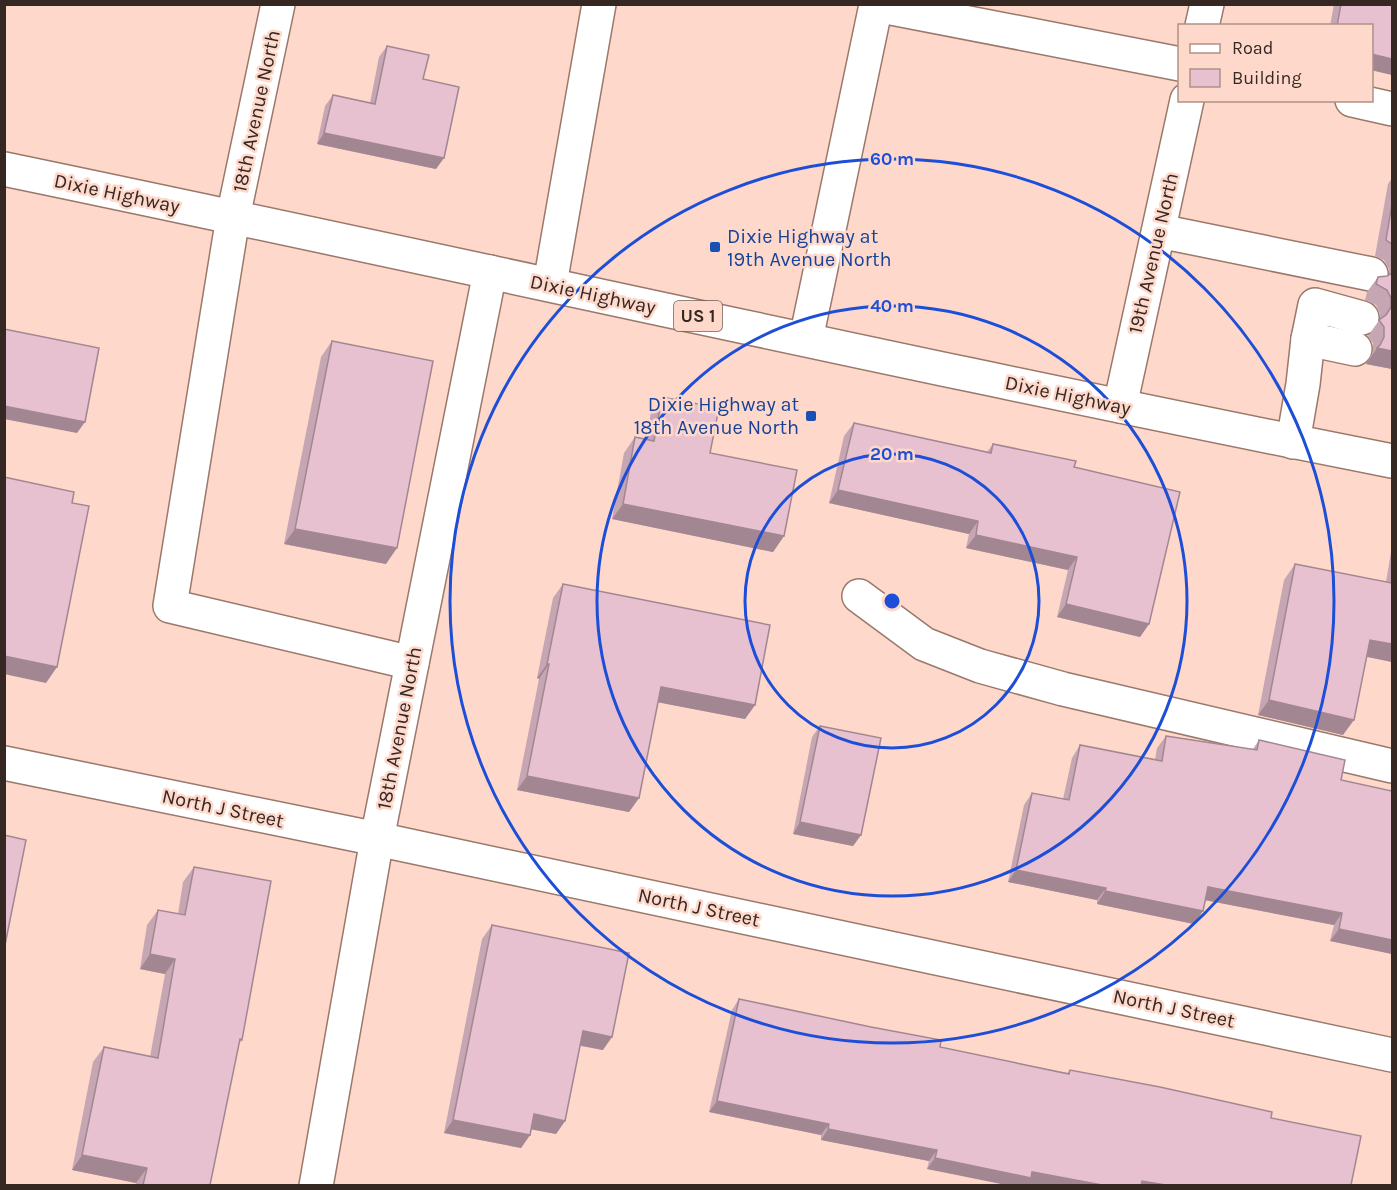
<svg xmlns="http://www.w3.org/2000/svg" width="1397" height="1190" viewBox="0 0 1397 1190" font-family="Karla,sans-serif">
<rect width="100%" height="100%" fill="#fed8ca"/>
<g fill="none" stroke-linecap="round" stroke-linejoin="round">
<defs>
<g id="minor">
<path d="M 278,4 L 233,217 L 170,606 L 412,663"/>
<path d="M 1202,26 L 1207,4"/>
<path d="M 1352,100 L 1392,109"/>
<path d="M 1159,231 L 1371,274"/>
<path d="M 550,284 L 599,4"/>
<path d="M 806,339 L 876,5 L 1180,64"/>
<path d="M 1308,339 L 1355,349"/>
<path d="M 1120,406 L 1187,100"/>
<path d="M 1293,442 L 1303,384 L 1308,339 L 1315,305 L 1362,318"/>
<path d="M 859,596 L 924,644 L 980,666 L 1063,689 L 1392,766"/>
<path d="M 4,763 L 377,839 L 1392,1055"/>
<path d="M 316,1186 L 377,839 L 490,272"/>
</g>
<path id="major" d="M 4,169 C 467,265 929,370 1392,461"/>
</defs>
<use href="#minor" stroke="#9a786c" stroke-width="36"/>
<use href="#major" stroke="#9a786c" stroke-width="36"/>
<use href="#minor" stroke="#fff" stroke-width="33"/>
<use href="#major" stroke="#fff" stroke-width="33"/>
</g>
<g fill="#c7a6b3">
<path d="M 1334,4 L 1392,4 L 1392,75 L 1371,70 L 1371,26 L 1330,26 Z"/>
<path d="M 387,46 L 423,79 L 436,169 L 317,144 L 325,106 L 333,95 L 370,103 L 379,57 Z"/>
<path d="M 1392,178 L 1392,369 L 1366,364 L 1373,352 L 1373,343 L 1368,336 L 1380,319 L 1380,314 L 1376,305 L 1365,300 L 1367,292 L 1378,277 L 1387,276 L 1389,275 L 1389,269 L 1384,260 L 1375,256 L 1388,184 Z"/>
<path d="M 332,341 L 386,564 L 284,544 L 321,357 Z"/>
<path d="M 662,397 L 784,536 L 773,552 L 612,519 L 624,453 L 635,437 L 646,440 L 651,412 Z"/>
<path d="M 854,423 L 987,452 L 993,444 L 1074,467 L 1149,624 L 1140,637 L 1057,617 L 1068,570 L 966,548 L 969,534 L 829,503 L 844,436 Z"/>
<path d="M 1392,546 L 1392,662 L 1367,657 L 1343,735 L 1258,715 L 1284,580 L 1295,564 L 1386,582 Z"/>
<path d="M 563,584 L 755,705 L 745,719 L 658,702 L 639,798 L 629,812 L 517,790 L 539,679 L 537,678 L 553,598 Z"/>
<path d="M 820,726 L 861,835 L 853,846 L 793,834 L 812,737 Z"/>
<path d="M 1166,736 L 1253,749 L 1259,740 L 1341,780 L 1392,791 L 1392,954 L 1330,941 L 1334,925 L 1205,900 L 1194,924 L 1097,904 L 1097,900 L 1008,882 L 1024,805 L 1032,793 L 1063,799 L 1072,758 L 1080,745 L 1155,760 L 1157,748 Z"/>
<path d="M 194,867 L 242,1040 L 238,1045 L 210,1185 L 136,1185 L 136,1183 L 72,1170 L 93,1062 L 104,1047 L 150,1057 L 165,974 L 140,969 L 147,925 L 158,910 L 178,914 L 183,882 Z"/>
<path d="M 492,925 L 603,1050 L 580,1046 L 565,1121 L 556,1134 L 531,1129 L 530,1135 L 521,1148 L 444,1133 L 482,939 Z"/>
<path d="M 739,999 L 940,1047 L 1067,1073 L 1070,1070 L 1160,1087 L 1027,1184 L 927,1169 L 929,1161 L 821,1140 L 821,1135 L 709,1112 L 732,1010 Z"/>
</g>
<g fill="#a28792">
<path d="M 1371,54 L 1392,59 L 1392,75 L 1371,70 Z"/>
<path d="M 324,133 L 444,158 L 436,169 L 317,144 Z"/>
<path d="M 1377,348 L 1392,351 L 1392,369 L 1366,364 Z"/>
<path d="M 4,406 L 85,422 L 77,433 L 4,419 Z"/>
<path d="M 838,490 L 978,521 L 969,534 L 829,503 Z"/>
<path d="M 623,504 L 784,536 L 773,552 L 612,519 Z"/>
<path d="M 295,529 L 397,548 L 386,564 L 284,544 Z"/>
<path d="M 976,535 L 1077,557 L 1068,570 L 966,548 Z"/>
<path d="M 1066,604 L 1149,624 L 1140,637 L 1057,617 Z"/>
<path d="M 1370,640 L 1392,644 L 1392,662 L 1359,655 Z"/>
<path d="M 4,656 L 57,667 L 46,683 L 4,674 Z"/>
<path d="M 547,664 L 549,664 L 539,679 L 537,678 Z"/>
<path d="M 661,687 L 755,705 L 745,719 L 651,701 Z"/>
<path d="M 1269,700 L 1354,720 L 1343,735 L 1258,715 Z"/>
<path d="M 527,776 L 639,798 L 629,812 L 517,790 Z"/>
<path d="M 800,822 L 861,835 L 853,846 L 793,834 Z"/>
<path d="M 1016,870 L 1106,888 L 1097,900 L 1008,882 Z"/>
<path d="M 1208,887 L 1342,913 L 1334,925 L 1199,899 Z"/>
<path d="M 1105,891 L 1203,911 L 1194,924 L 1097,904 Z"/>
<path d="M 1339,929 L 1392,940 L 1392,954 L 1330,941 Z"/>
<path d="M 150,954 L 175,959 L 165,974 L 140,969 Z"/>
<path d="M 583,1031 L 612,1037 L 603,1050 L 573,1044 Z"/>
<path d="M 717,1101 L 829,1124 L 821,1135 L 709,1112 Z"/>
<path d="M 534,1114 L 565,1121 L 556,1134 L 524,1128 Z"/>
<path d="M 453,1120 L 530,1135 L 521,1148 L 444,1133 Z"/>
<path d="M 828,1129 L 937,1150 L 929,1161 L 821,1140 Z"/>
<path d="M 82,1155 L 147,1168 L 136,1183 L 72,1170 Z"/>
<path d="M 935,1158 L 1032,1172 L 1102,1185 L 1037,1185 L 1027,1184 L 1026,1185 L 1006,1185 L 927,1169 Z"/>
<path d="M 1142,1181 L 1166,1185 L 1138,1185 Z"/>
</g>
<g fill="#e7c1d0" stroke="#a28792" stroke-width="1.5">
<path d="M 1341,4 L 1392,4 L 1392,59 L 1371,54 L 1371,26 L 1337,26 Z"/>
<path d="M 387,46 L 429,55 L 423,79 L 459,87 L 444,158 L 324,133 L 333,95 L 375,104 Z"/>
<path d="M 1392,204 L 1392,244 L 1386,240 Z"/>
<path d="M 1392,273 L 1392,351 L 1377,348 L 1380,345 L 1384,337 L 1384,327 L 1379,320 L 1386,315 L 1391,307 L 1391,298 L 1387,290 L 1376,284 L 1378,277 L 1387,276 Z"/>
<path d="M 4,329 L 99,348 L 85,422 L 4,406 Z"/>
<path d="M 332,341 L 433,361 L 397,548 L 295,529 Z"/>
<path d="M 662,397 L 719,408 L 710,453 L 797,470 L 784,536 L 623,504 L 635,437 L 654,441 Z"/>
<path d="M 854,423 L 991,453 L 993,444 L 1076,461 L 1074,467 L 1180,492 L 1149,624 L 1066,604 L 1077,557 L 976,535 L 978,521 L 838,490 Z"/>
<path d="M 4,477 L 74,492 L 72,503 L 89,506 L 57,667 L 4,656 Z"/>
<path d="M 1295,564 L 1392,583 L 1392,644 L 1370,640 L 1354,720 L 1269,700 Z"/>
<path d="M 563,584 L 770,625 L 755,705 L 661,687 L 639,798 L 527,776 L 549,664 L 547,664 Z"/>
<path d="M 820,726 L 881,738 L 861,835 L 800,822 Z"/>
<path d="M 1166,736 L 1257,750 L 1259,740 L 1345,760 L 1341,780 L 1392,791 L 1392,940 L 1339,929 L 1342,913 L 1208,887 L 1203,911 L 1105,891 L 1106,888 L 1016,870 L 1032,793 L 1069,800 L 1080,745 L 1162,761 Z"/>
<path d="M 4,835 L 26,840 L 4,950 Z"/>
<path d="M 194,867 L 271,881 L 242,1040 L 240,1039 L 210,1185 L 143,1185 L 147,1168 L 82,1155 L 104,1047 L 158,1058 L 175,959 L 150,954 L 158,910 L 185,915 Z"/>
<path d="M 492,925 L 629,953 L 612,1037 L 583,1031 L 565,1121 L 534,1114 L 530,1135 L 453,1120 Z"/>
<path d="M 739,999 L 871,1027 L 941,1040 L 940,1047 L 1069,1074 L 1070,1070 L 1160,1087 L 1272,1112 L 1271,1118 L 1361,1136 L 1351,1185 L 1166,1185 L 1142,1181 L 1141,1185 L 1102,1185 L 1032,1172 L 1031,1178 L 935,1158 L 937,1150 L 828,1129 L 829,1124 L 717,1101 Z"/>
</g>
<g fill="none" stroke="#1d4ed8" stroke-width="3">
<circle cx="892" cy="601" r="147"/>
<circle cx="892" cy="601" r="295"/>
<circle cx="892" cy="601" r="442"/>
</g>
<g fill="#1a4fb4" stroke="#fed8ca" stroke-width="2">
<rect x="709" y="241" width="12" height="12" rx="3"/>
<rect x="805" y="410" width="12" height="12" rx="3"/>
</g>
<g text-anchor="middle" stroke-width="5" stroke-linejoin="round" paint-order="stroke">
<rect fill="#fed8ca" stroke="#715c54" stroke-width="1.5" x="674" y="301" width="48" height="30" rx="4.5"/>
<g font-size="18" font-weight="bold" fill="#352722">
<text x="698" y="322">US 1</text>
</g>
<g font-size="20" fill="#352722" stroke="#fed8ca">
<text transform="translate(256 111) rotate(-78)" y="7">18th Avenue North</text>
<text transform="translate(117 193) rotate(12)" y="7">Dixie Highway</text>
<text transform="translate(1153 253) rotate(-77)" y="7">19th Avenue North</text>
<text transform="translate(593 294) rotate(12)" y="7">Dixie Highway</text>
<text transform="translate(1068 395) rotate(12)" y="7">Dixie Highway</text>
<text transform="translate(399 728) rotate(-79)" y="7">18th Avenue North</text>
<text transform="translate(223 808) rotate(12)" y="7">North J Street</text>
<text transform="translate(699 907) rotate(12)" y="7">North J Street</text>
<text transform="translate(1174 1008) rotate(12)" y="7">North J Street</text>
</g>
<g font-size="20" fill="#164399" stroke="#fed8ca" text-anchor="start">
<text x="727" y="243">Dixie Highway at<tspan x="727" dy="23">19th Avenue North</tspan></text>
<text x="799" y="411" text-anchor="end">Dixie Highway at<tspan x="799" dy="23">18th Avenue North</tspan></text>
</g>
</g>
<circle cx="892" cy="601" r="9" fill="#1d4ed8" stroke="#fed8ca" stroke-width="3"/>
<g font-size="18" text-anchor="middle" font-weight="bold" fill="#1d4ed8" stroke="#fed8ca" stroke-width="5" stroke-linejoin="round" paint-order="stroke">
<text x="892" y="165">60 m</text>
<text x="892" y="312">40 m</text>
<text x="892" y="460">20 m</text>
</g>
<rect width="1397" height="1190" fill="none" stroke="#352722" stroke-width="12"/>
<rect x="1178" y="24" width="195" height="78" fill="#fed8ca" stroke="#ae9187" stroke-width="1.5"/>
<rect x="1190" y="44" width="30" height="9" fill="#ffffff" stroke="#ae9187" stroke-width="1.5"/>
<text x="1232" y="54" font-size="18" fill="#352722">Road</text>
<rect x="1190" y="69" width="30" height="18" fill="#e7c1d0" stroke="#ae9187" stroke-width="1.5"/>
<text x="1232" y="84" font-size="18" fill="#352722">Building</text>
</svg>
